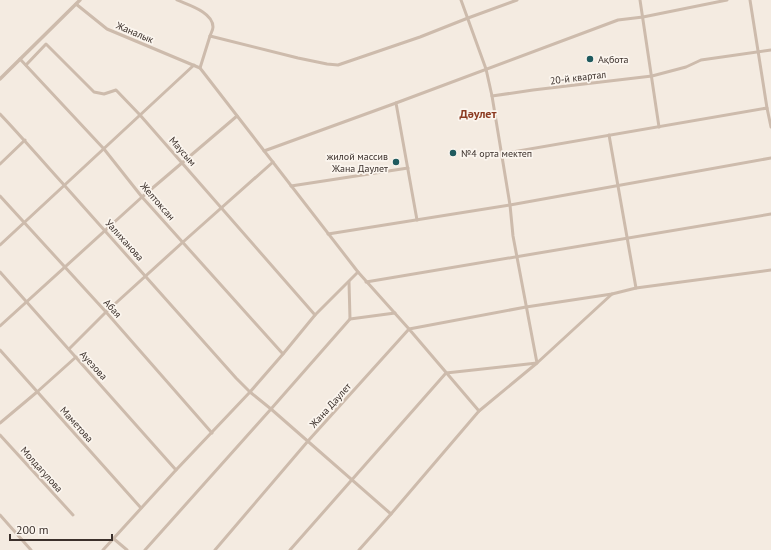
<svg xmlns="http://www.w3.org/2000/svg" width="771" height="550" viewBox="0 0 771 550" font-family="'PT Sans',sans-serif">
<rect width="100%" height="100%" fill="#f4ebe1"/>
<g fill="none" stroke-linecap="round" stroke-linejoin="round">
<g stroke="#cdbbac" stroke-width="3">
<path d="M 177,0 C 188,5 213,12 213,27 C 213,30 211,33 210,36"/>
<path d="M 640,0 L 659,127"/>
<path d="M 750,0 L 767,108"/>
<path d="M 20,59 L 104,149 L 142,197 L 283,354"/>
<path d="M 26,65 L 46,44 L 94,92 L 104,94 L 116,90 L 140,115 L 315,315"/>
<path d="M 200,68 L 210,36 L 298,58 L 327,64 L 338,65 L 420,37 L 468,18 L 517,0"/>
<path d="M 492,96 L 533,90 L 652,76 L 686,67 L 701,60 L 771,50"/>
<path d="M 0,114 C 22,137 43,162 65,186 C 122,250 179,314 236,378 L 250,392 L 283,354 L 315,315 L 358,272 L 200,68 L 107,29 L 76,4"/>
<path d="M 609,135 L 636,288"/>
<path d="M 264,151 L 396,103"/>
<path d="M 501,154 L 767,108 L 771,127"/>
<path d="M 0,164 L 25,140"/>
<path d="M 291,186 L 408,168"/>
<path d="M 0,196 L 106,312 L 212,433"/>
<path d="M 417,220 L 396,103 L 618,20 L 643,17 L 727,0"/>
<path d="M 328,234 L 510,205 L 771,158"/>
<path d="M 0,245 L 194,65"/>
<path d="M 0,272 L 176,470"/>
<path d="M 366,282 L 771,214"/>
<path d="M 350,319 L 395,313"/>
<path d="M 0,326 L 142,197 L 237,116"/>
<path d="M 69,349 L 106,312 L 183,242 L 273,162"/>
<path d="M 0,350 L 141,508"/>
<path d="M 479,411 L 537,363 L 612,294 L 636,288 L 771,270"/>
<path d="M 0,423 L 37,392 L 76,357"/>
<path d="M 0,435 L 73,515"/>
<path d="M 391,514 L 479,411 L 409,329 L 526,307 L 612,294"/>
<path d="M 0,515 L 31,550"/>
<path d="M 114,539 L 127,550"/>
<path d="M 103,550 L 176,470 L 250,392 L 271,409 L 391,514 L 359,550"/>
<path d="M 145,550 L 271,409 L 350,319 L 349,282"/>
<path d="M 215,550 L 308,441 L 409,329 L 358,272"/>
<path d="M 290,550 L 446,373 L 537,363 L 513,236 L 510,205 L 492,96 L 486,69 L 461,0"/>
</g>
<path stroke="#cdbbac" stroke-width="3.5" d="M 0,79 L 80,0"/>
</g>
<g fill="#1f5a5e" stroke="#fbf5ee" stroke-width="1.5">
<circle cx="590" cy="59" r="4"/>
<circle cx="453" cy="153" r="4"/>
<circle cx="396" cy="162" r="4"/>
</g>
<g text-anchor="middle" stroke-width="3.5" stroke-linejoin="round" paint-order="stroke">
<g font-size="10" fill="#3b302b" stroke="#fbf5ee">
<text transform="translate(135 32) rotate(23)" y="4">Жаналык</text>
<text transform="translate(578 77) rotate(-7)" y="4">20-й квартал</text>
<text transform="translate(183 151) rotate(49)" y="4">Маусым</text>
<text transform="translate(158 201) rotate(49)" y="4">Желтоксан</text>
<text transform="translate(125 240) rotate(48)" y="4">Уалиханова</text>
<text transform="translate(113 308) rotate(48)" y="4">Абая</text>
<text transform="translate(94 365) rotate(48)" y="4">Ауезова</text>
<text transform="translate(330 405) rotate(-48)" y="4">Жана Даулет</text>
<text transform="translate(77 424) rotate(48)" y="4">Маметова</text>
<text transform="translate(42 469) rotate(48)" y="4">Молдагулова</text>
</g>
<g font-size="10" fill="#3b302b" stroke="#fbf5ee" text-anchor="start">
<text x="598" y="63">Ақбота</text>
<text x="461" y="157">№4 орта мектеп</text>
<text x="388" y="160" text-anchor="end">жилой массив<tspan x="388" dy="12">Жана Даулет</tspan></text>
</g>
<g font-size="12" font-weight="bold" fill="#8c3b22" stroke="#fbf5ee">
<text x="478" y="118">Дәулет</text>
</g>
</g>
<path d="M10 534v6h102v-6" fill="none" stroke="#3b302b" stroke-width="2"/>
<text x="16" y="534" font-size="12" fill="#3b302b" stroke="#fbf5ee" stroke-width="3" paint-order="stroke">200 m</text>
</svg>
